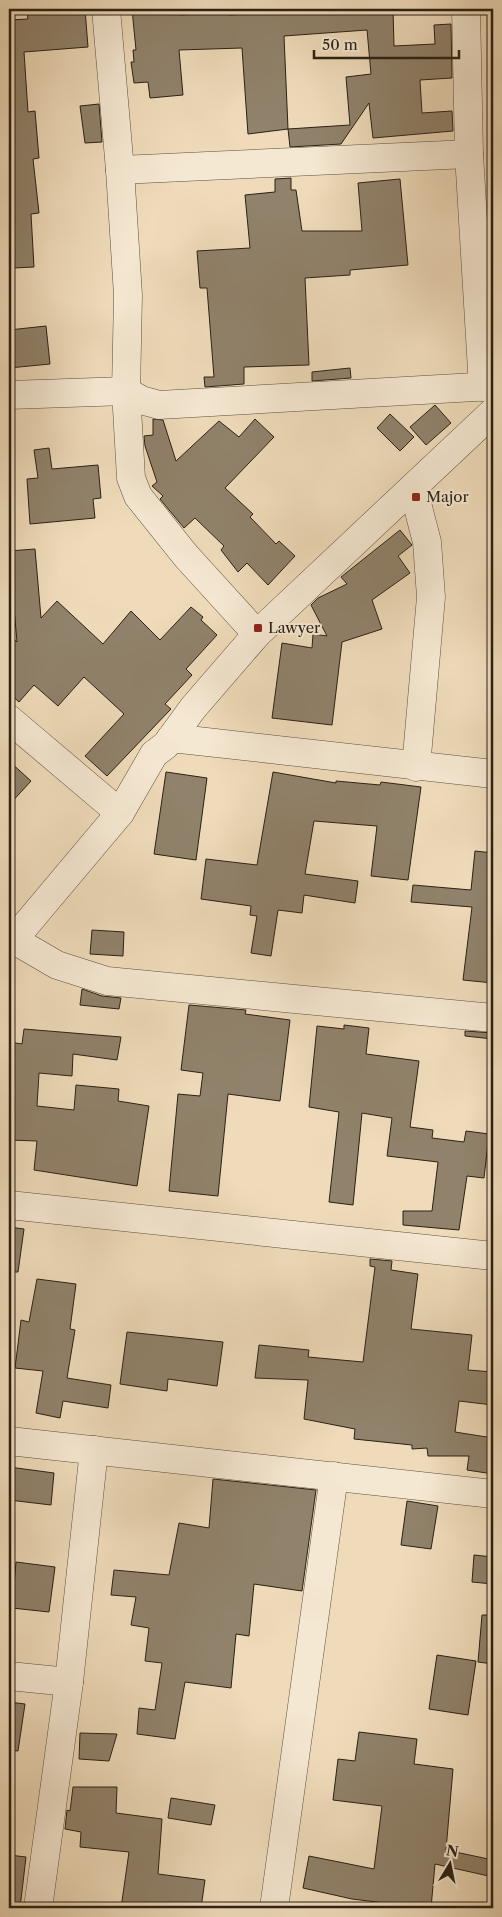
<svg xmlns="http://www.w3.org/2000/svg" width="502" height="1917" viewBox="0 0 502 1917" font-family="'Libre Caslon Text',serif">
<rect width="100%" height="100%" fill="#efdbba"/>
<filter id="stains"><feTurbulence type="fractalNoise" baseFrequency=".004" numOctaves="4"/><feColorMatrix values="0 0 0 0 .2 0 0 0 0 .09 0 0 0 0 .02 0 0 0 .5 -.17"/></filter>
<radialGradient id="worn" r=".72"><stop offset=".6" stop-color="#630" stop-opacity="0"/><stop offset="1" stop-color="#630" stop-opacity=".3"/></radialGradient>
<g fill="#90826b" stroke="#2a2116" fill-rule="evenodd">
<path d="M 63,9 L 85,9 L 88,47 L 24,52 L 28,112 L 35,111 L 39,158 L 33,159 L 39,213 L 31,214 L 34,267 L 14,268 L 9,191 L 9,174 L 11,173 L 9,20 L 28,19 L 27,12 Z"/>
<path d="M 132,9 L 179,9 L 180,15 L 229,12 L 229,15 L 337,9 L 393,9 L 394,46 L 435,44 L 434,25 L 451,24 L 452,78 L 420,80 L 422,113 L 452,111 L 453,131 L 373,138 L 369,103 L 341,144 L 290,147 L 288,129 L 248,134 L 242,48 L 179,50 L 183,95 L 150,98 L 148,82 L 134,83 L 131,62 L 134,62 L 133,50 L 136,50 ZM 367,30 L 371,74 L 346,77 L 350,125 L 288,129 L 284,36 Z"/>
<path d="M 99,104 L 102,142 L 85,143 L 80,106 Z"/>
<path d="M 291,178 L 291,190 L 296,190 L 302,231 L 362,231 L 358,183 L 400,179 L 408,265 L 350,270 L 350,275 L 305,278 L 309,365 L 244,367 L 244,384 L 205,387 L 204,377 L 214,377 L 207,288 L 200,288 L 197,251 L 250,248 L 245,195 L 275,192 L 275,179 Z"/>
<path d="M 46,326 L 50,364 L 9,368 L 9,330 Z"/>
<path d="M 350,368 L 351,378 L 312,381 L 312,372 Z"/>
<path d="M 435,405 L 451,423 L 426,445 L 410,427 Z"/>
<path d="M 390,414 L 414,437 L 400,451 L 377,428 Z"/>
<path d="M 153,419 L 163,420 L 176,461 L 219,421 L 239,437 L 255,419 L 274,437 L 225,488 L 253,514 L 250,517 L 276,544 L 279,541 L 295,556 L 268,585 L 247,563 L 238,572 L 221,550 L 224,546 L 195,518 L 184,528 L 160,499 L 163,496 L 152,486 L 157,482 L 145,446 L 144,436 L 153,435 Z"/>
<path d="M 49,448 L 52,469 L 98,465 L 101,498 L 93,499 L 95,518 L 30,524 L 27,479 L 38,478 L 34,450 Z"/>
<path d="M 400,530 L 412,545 L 398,556 L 410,573 L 372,600 L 382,629 L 342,642 L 332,725 L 272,718 L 282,643 L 312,648 L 313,634 L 327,636 L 311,605 L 318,598 L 347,584 L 341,577 Z"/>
<path d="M 35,549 L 41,618 L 57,601 L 103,644 L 131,611 L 160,640 L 191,607 L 203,617 L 201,620 L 217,635 L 186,669 L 192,675 L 165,704 L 171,709 L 107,776 L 85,756 L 124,714 L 84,677 L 58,706 L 34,685 L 19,702 L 9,693 L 9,635 L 17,642 L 9,551 Z"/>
<path d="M 9,761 L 31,781 L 9,805 Z"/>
<path d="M 166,772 L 207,778 L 196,860 L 154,854 Z"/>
<path d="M 273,772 L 336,783 L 336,781 L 380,785 L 381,782 L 421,787 L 408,880 L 371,876 L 377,826 L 314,821 L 305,874 L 358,881 L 355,903 L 304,895 L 302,913 L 278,910 L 271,956 L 251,953 L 257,916 L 250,915 L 251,906 L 201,899 L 206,859 L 257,865 Z"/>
<path d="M 475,851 L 493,853 L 493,983 L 463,980 L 472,907 L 411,902 L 413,885 L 471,890 Z"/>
<path d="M 92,930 L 124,932 L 123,956 L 90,954 Z"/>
<path d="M 82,989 L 102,996 L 121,998 L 119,1009 L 80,1005 Z"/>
<path d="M 189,1005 L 246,1010 L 245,1014 L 290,1020 L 280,1101 L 228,1094 L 218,1196 L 169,1191 L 178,1094 L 200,1096 L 203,1073 L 181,1070 Z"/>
<path d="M 344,1025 L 369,1028 L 366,1054 L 419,1061 L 410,1127 L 433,1130 L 432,1138 L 464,1142 L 466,1131 L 489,1134 L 484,1178 L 467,1176 L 459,1230 L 403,1225 L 403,1211 L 432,1211 L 438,1162 L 387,1156 L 392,1118 L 362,1113 L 353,1205 L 329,1202 L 339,1112 L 309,1107 L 317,1026 L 344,1029 Z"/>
<path d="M 24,1029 L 121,1037 L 117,1060 L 73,1054 L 72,1076 L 39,1073 L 37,1106 L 74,1110 L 76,1085 L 119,1089 L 118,1101 L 149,1106 L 137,1186 L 34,1170 L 37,1141 L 9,1140 L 9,1042 L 22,1044 Z"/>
<path d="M 465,1031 L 493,1033 L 493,1039 L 465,1036 Z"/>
<path d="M 9,1227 L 24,1229 L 18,1272 L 9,1272 Z"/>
<path d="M 370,1259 L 392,1261 L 391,1270 L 418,1274 L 411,1329 L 472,1335 L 468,1370 L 493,1372 L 493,1405 L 459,1401 L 455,1432 L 493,1438 L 493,1474 L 467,1470 L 469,1456 L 428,1456 L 427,1448 L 412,1449 L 412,1445 L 354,1439 L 355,1429 L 304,1419 L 308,1380 L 255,1378 L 259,1345 L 309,1350 L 308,1357 L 363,1362 L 375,1267 L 370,1266 Z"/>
<path d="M 37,1279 L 76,1284 L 70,1329 L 75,1330 L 67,1378 L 111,1385 L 108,1408 L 63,1401 L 60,1418 L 36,1413 L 43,1371 L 15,1368 L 21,1320 L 29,1322 Z"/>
<path d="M 127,1332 L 223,1342 L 217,1386 L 168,1379 L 167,1391 L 120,1384 Z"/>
<path d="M 9,1467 L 54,1473 L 51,1505 L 9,1500 Z"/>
<path d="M 213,1479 L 316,1490 L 302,1591 L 254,1584 L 249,1636 L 236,1634 L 231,1688 L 185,1682 L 175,1739 L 137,1734 L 139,1708 L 155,1710 L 162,1663 L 145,1661 L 149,1628 L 131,1625 L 136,1597 L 111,1595 L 114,1570 L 169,1575 L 179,1523 L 209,1528 Z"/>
<path d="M 407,1501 L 438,1506 L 431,1549 L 401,1545 Z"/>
<path d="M 474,1555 L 493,1557 L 493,1584 L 472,1582 Z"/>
<path d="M 16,1562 L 55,1567 L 49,1612 L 12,1608 Z"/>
<path d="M 482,1615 L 493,1615 L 493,1664 L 478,1662 Z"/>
<path d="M 437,1655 L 476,1661 L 468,1715 L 429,1709 Z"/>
<path d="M 9,1702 L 25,1704 L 18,1751 L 9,1750 Z"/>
<path d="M 359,1732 L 417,1739 L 414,1764 L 453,1769 L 446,1850 L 493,1860 L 493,1877 L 435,1864 L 431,1908 L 401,1908 L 401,1905 L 352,1899 L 303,1888 L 309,1856 L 374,1869 L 382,1806 L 333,1800 L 338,1759 L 355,1761 Z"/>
<path d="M 80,1733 L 117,1734 L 109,1761 L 79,1759 Z"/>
<path d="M 73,1787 L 117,1787 L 116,1813 L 162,1819 L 158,1874 L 205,1880 L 201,1908 L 121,1908 L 129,1852 L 80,1847 L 81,1832 L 65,1829 L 67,1810 L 70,1811 Z"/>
<path d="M 171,1798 L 215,1805 L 211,1825 L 168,1818 Z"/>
<path d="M 9,1855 L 26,1857 L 20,1908 L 9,1908 Z"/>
</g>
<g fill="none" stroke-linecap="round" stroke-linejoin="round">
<defs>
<g id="minor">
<path d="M 106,9 L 120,170 L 128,295 L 126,391 L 131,478 L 138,496 L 186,556 L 257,634"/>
<path d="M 466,9 L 469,154 L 483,387"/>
<path d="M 120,170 L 469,154"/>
<path d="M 9,395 L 126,391 L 141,400 L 159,405 L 493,386"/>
<path d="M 413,488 L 427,542 L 431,597 L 416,767"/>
<path d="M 9,719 L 120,813"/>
<path d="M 171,738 L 493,774"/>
<path d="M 14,940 L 57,965 L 107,981 L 493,1018"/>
<path d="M 9,945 L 120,813 L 154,754 L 166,745 L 193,708 L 257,634 L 493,412"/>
<path d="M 9,1205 L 493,1256"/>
<path d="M 9,1441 L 493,1494"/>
<path d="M 9,1676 L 69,1682"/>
<path d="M 38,1908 L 69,1682 L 94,1450"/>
<path d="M 274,1908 L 334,1476"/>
</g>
</defs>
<use href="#minor" stroke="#5b503f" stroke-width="29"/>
<use href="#minor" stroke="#f5e8d2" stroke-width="28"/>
</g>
<g fill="#8f2418" stroke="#f5e8d2" stroke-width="2">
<rect x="411" y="492" width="10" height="10" rx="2.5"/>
<rect x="253" y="623" width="10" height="10" rx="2.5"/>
</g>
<g text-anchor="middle" stroke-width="4" stroke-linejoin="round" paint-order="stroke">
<g font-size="15" fill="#2a2116" stroke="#f5e8d2" text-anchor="start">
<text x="426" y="502">Major</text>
<text x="268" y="633">Lawyer</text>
</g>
</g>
<rect width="502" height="1917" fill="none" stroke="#efdbba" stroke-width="30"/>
<rect x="10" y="10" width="482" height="1897" fill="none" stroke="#2a2116" stroke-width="2.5"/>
<rect x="15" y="15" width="472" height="1887" fill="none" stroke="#2a2116"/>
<g transform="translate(450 1864) rotate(10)" stroke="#f5e8d2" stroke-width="4" paint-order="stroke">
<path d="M0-4L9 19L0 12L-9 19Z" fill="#2a2116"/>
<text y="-8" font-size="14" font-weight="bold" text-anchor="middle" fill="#2a2116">N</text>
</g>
<path d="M314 50v8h145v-8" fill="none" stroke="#2a2116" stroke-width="2.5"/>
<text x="322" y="50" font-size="15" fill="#2a2116" stroke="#f5e8d2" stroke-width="4" paint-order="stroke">50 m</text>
<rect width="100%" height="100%" filter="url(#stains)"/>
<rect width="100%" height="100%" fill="url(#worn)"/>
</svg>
